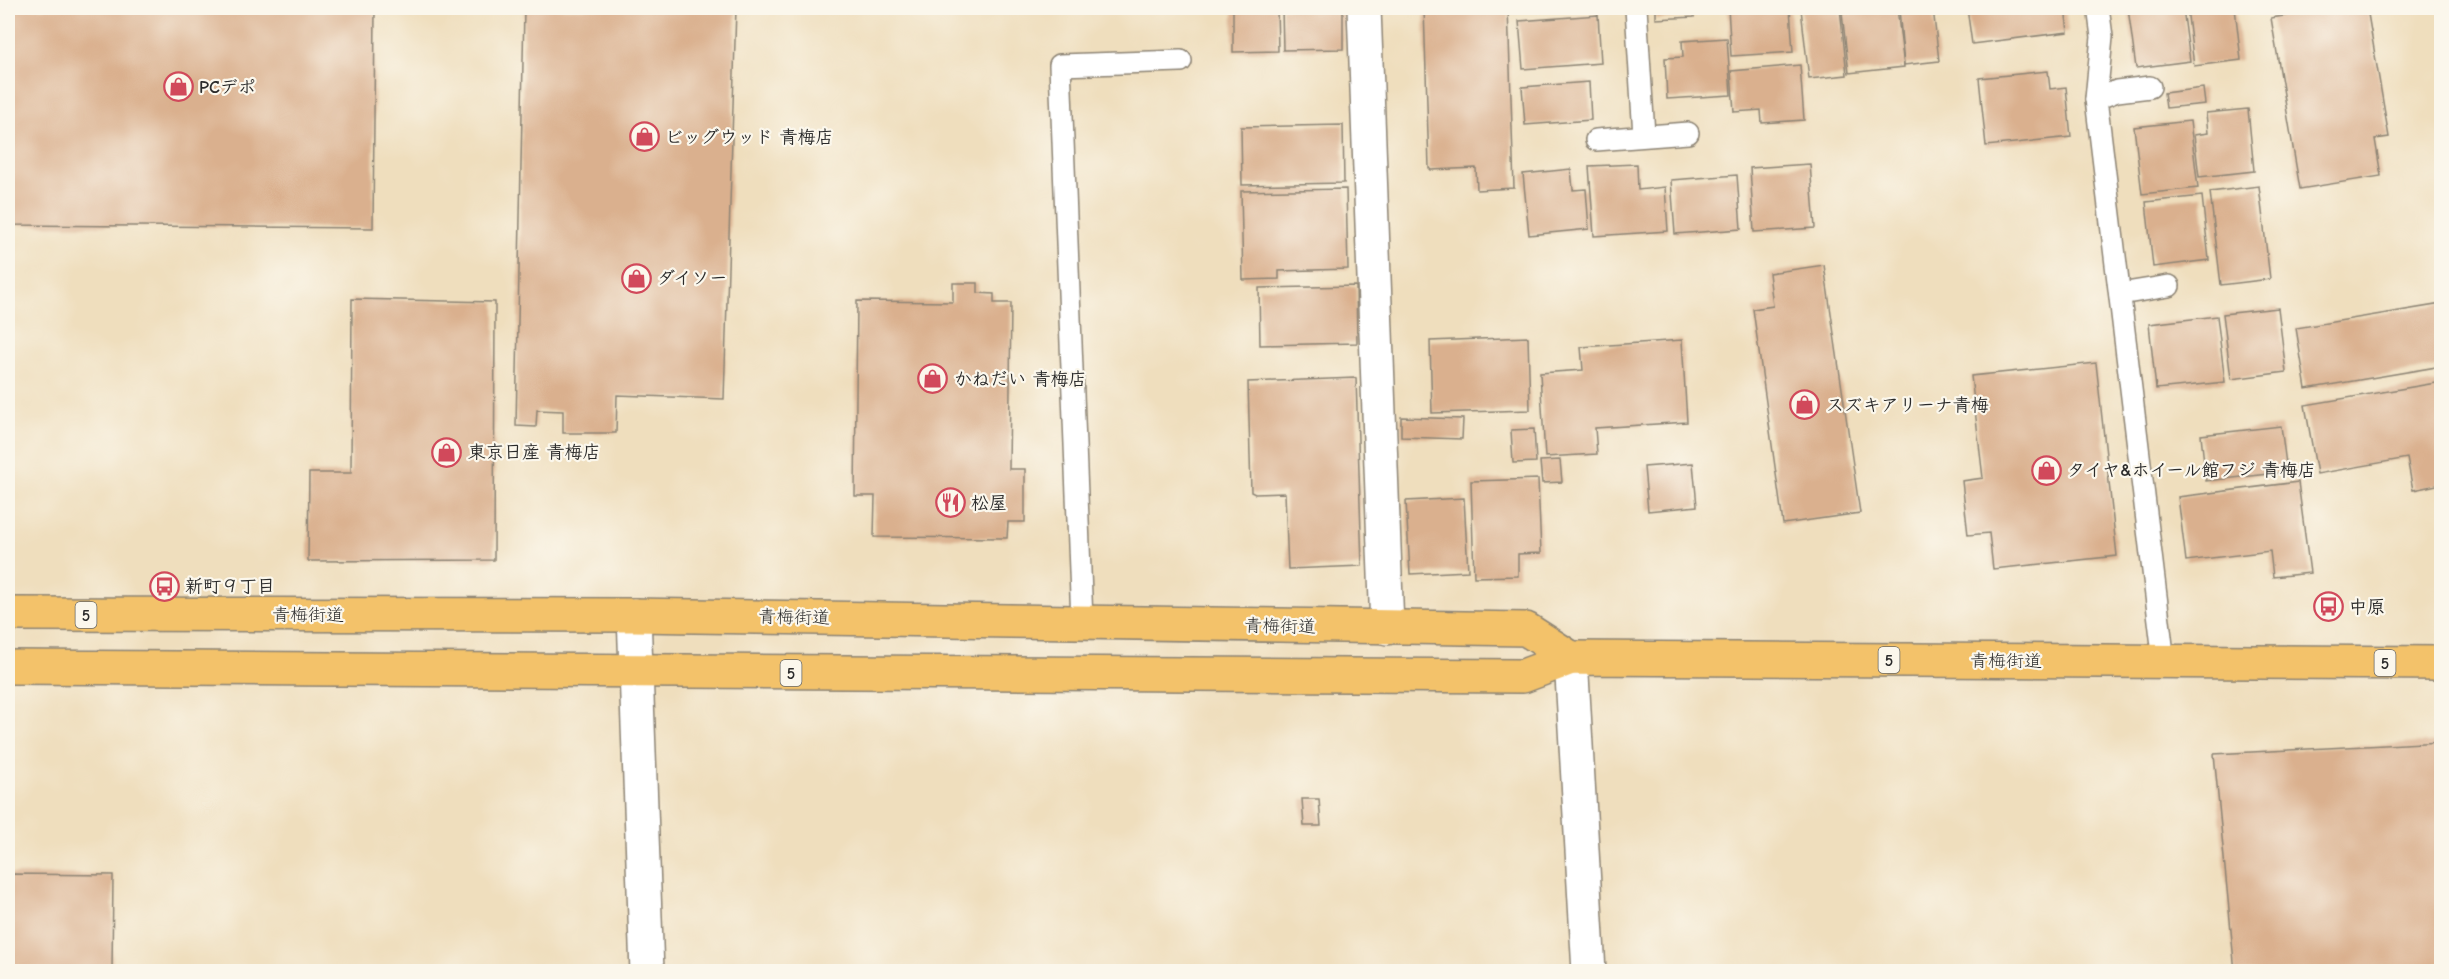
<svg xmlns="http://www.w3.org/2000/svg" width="2449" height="979" viewBox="0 0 2449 979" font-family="'Comic Neue','Klee One',sans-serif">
<rect width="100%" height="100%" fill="#fbf7ec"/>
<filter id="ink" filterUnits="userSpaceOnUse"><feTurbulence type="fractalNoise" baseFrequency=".0167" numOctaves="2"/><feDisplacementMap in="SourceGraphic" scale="12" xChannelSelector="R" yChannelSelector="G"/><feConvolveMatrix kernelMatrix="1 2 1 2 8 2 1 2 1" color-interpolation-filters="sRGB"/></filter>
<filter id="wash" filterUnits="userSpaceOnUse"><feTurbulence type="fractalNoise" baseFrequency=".008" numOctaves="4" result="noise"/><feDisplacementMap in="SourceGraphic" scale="24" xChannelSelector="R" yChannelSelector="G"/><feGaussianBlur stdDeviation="1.35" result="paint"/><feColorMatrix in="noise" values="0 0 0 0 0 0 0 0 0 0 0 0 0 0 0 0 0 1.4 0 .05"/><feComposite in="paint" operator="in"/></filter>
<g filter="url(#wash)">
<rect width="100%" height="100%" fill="#efdebd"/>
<g id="blocks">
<g fill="#dab08e">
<path d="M 8,8 L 375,8 L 373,228 L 8,225 Z"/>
<path d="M 524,8 L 736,8 L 724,399 L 617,395 L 616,433 L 563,433 L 563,411 L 537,410 L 536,427 L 516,426 Z"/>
<path d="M 1233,8 L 1277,8 L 1278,51 L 1233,52 Z"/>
<path d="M 1282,8 L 1343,8 L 1343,49 L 1283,50 Z"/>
<path d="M 1424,8 L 1508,8 L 1514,188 L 1477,190 L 1476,168 L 1431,170 L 1429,168 Z"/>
<path d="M 1656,8 L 1694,8 L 1694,17 L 1656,19 Z"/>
<path d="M 1728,8 L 1790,8 L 1793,52 L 1731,56 Z"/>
<path d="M 1814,8 L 1840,8 L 1847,75 L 1809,79 L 1801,9 Z"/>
<path d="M 1897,8 L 1904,67 L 1849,73 L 1842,13 Z"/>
<path d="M 1899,8 L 1933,8 L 1939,61 L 1904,65 Z"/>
<path d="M 1967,8 L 2065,8 L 2068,32 L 1972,44 Z"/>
<path d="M 2128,8 L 2183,8 L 2190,61 L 2136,68 Z"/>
<path d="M 2187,8 L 2235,8 L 2241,60 L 2194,66 Z"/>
<path d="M 2337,8 L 2367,8 L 2389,137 L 2375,139 L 2381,176 L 2300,189 L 2271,18 Z"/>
<path d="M 1598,15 L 1601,63 L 1523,69 L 1519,21 Z"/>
<path d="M 1727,38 L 1731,95 L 1667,99 L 1665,58 L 1683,57 L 1682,41 Z"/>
<path d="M 1800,65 L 1804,120 L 1762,123 L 1761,110 L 1734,112 L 1731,71 Z"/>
<path d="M 2048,71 L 2050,89 L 2066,87 L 2071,137 L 1986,146 L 1979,78 Z"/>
<path d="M 1589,82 L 1591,120 L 1525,125 L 1522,87 Z"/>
<path d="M 2203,88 L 2205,104 L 2166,108 L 2164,93 Z"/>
<path d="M 2248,109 L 2254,171 L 2199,177 L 2194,135 L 2208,133 L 2206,113 Z"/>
<path d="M 2190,121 L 2198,188 L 2142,194 L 2134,127 Z"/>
<path d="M 1343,125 L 1344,183 L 1242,185 L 1241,127 Z"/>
<path d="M 1637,164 L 1638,190 L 1665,187 L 1668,231 L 1594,236 L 1589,166 Z"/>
<path d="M 1810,164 L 1815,228 L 1754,232 L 1750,168 Z"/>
<path d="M 1571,169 L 1573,190 L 1586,189 L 1589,229 L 1529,235 L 1523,174 Z"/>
<path d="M 1737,175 L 1741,229 L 1675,234 L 1671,180 Z"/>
<path d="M 2259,186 L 2270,279 L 2221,285 L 2210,192 Z"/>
<path d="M 1346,189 L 1348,269 L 1279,271 L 1279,279 L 1243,280 L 1241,191 Z"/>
<path d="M 2202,196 L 2209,260 L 2153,267 L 2146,202 Z"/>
<path d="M 1824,265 L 1860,513 L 1783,524 L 1753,309 L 1773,306 L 1769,273 Z"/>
<path d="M 953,283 L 978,283 L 978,293 L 994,294 L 994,303 L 1011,303 L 1009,469 L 1025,469 L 1025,522 L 1008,522 L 1007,538 L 874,537 L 875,496 L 855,496 L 857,301 L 953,302 Z"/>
<path d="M 1356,286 L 1357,343 L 1260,345 L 1259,288 Z"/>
<path d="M 352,299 L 495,302 L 494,560 L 308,561 L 309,473 L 351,473 Z"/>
<path d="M 2442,304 L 2442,366 L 2306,389 L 2296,328 Z"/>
<path d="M 2278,308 L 2286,372 L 2231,379 L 2223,314 Z"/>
<path d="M 2217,316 L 2225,382 L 2156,389 L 2149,324 Z"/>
<path d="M 1528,337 L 1530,410 L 1432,413 L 1430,341 Z"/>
<path d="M 1682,340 L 1687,422 L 1595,428 L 1597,454 L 1545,457 L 1540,373 L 1583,370 L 1581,347 Z"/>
<path d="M 2096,363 L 2117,556 L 1993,569 L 1989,533 L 1968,535 L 1962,481 L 1983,478 L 1971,376 Z"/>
<path d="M 1356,378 L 1362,566 L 1288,569 L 1285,493 L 1255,494 L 1251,492 L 1248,382 Z"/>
<path d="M 2442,382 L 2442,484 L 2413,490 L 2407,458 L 2317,474 L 2305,405 Z"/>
<path d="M 1401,417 L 1463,419 L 1462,439 L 1401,437 Z"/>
<path d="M 2281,426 L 2287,472 L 2206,481 L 2201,435 Z"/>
<path d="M 1534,429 L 1536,462 L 1513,463 L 1511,430 Z"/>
<path d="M 1560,460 L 1562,482 L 1542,483 L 1540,461 Z"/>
<path d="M 1693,463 L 1697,506 L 1648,511 L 1644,467 Z"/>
<path d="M 1538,479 L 1541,553 L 1518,554 L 1518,576 L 1474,577 L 1471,481 Z"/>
<path d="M 2298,482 L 2310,573 L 2273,577 L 2270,551 L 2186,561 L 2178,497 Z"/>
<path d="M 1464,498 L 1468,571 L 1410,574 L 1406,501 Z"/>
<path d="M 2442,742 L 2442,972 L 2235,972 L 2214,754 Z"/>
<path d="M 1302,799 L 1319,799 L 1321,826 L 1304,826 Z"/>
<path d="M 8,874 L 113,875 L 112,972 L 8,972 Z"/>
</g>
</g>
</g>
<g filter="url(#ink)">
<use href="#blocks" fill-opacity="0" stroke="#8d8474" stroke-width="1.5"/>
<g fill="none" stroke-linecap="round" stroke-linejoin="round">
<defs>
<g id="lane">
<path d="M 1636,8 L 1644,135"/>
<path d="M 2099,14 L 2102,37 L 2096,99 L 2164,662"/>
<path d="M 2096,99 L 2117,91 L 2150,87"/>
<path d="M 1596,140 L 1688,133"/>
<path d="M 2120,294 L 2169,286"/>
<path d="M 1082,621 L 1060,65 L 1181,61"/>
</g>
<g id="street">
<path d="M 1364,8 L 1387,628"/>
<path d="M 634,615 L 647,972"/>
<path d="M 1571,658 L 1589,972"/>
</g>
<g id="primary">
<path d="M 8,614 L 634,615 L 1526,629 L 1571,658"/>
<path d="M 8,667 L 1523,676 L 1571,658 L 2442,663"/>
</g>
</defs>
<use href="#lane" stroke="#8d8474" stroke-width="24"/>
<use href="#street" stroke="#8d8474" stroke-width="36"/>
<use href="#primary" stroke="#8d8474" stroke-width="36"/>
<use href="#lane" stroke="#fff" stroke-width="21"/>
<use href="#street" stroke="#fff" stroke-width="33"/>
<use href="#primary" stroke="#f3c26a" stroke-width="33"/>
</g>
</g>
<defs>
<symbol id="shop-ring" viewBox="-11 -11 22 22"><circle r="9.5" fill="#fbf7ec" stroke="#d1495b" stroke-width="1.5"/><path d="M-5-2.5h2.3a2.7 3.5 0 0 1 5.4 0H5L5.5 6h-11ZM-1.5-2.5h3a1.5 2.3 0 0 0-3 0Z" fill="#d1495b"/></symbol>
<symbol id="restaurant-ring" viewBox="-11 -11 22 22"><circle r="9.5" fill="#fbf7ec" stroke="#d1495b" stroke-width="1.5"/><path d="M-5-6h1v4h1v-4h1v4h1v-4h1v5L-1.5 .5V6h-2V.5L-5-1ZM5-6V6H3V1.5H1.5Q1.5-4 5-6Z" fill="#d1495b"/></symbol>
<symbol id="bus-ring" viewBox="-11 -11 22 22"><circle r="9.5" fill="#fbf7ec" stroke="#d1495b" stroke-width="1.5"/><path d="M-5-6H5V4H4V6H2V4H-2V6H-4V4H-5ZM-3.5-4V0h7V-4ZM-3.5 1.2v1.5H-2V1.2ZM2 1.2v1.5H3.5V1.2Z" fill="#d1495b"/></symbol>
</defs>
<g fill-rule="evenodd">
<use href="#shop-ring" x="162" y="70" width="33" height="33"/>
<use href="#shop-ring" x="628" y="120" width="33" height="33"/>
<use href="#shop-ring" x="620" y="262" width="33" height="33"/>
<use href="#shop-ring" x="916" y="362" width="33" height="33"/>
<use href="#shop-ring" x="1788" y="388" width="33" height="33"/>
<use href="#shop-ring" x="430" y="436" width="33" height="33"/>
<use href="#shop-ring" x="2030" y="454" width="33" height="33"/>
<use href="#restaurant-ring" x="934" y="486" width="33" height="33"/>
<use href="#bus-ring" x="148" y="570" width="33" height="33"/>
<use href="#bus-ring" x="2312" y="590" width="33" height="33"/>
</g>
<g text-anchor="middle" stroke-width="4.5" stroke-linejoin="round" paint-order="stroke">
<g fill="#fbf7ec" stroke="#696865" stroke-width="1.5">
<rect x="75.5" y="602" width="21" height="26" rx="4.5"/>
<rect x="1878.5" y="647" width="21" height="26" rx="4.5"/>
<rect x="2374.5" y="650" width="21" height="26" rx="4.5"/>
<rect x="780.5" y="660" width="21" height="26" rx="4.5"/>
</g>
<g font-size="16" font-weight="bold" fill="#2b2b2b">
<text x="86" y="621">5</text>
<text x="1889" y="666">5</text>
<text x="2385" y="669">5</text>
<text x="791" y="679">5</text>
</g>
<g font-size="18" font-weight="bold" fill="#2b2b2b" stroke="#fbf7ec" text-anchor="start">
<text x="199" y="93">PCデポ</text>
<text x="665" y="143">ビッグウッド 青梅店</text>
<text x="657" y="284">ダイソー</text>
<text x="954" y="385">かねだい 青梅店</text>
<text x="1826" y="411">スズキアリーナ青梅</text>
<text x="468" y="458">東京日産 青梅店</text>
<text x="2067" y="476">タイヤ&amp;ホイール館フジ 青梅店</text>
<text x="971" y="509">松屋</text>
<text x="185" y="592">新町９丁目</text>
<text x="2349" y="613">中原</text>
</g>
<g font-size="18" fill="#2b2b2b" stroke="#fbf7ec">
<text x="308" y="621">青梅街道</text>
<text transform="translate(794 617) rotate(1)" y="6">青梅街道</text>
<text transform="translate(1280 626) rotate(1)" y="6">青梅街道</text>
<text x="2006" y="667">青梅街道</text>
</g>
</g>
<rect width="2449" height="979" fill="none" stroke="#fbf7ec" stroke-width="30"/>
</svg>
